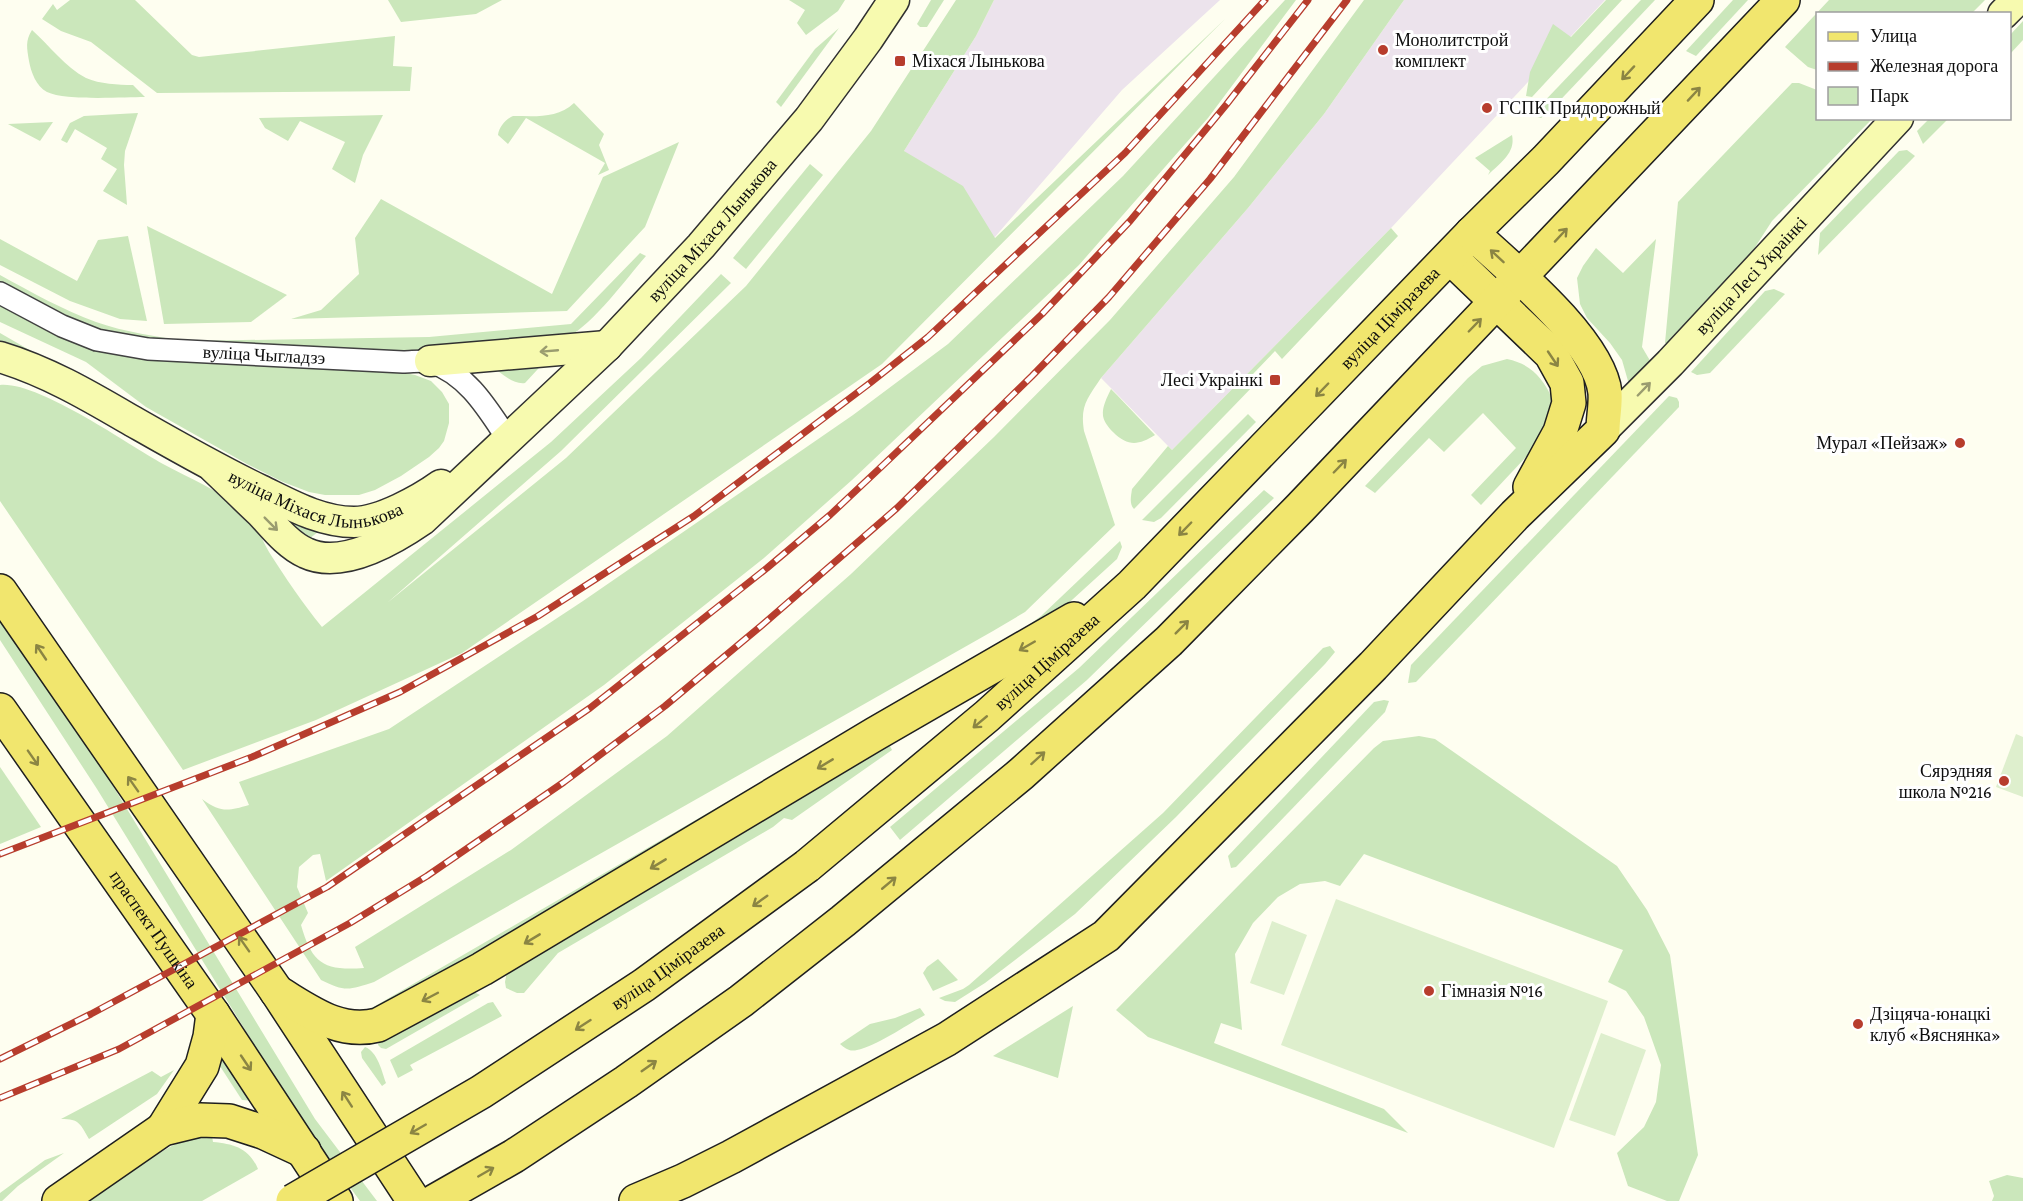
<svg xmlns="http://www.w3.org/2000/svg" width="2023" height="1201" viewBox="0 0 2023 1201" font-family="'Crimson Pro',serif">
<rect width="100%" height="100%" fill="#fefef0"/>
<g fill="#ece3ec">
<path d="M 994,0 L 1220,0 L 1122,90 L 994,238 L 904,151 L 976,36 Z"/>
<path d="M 1404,0 L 1605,0 L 1391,228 L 1172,450 L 1101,378 L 1248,208 L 1324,114 Z"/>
</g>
<g fill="#cbe7bb">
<path d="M 70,0 L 135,0 L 192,55 L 199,57 L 395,36 L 393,66 L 412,67 L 410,91 L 157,93 L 91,42 L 61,31 L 42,19 L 53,4 L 57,10 Z"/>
<path d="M 388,0 L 502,0 L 476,14 L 401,22 Z"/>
<path d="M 789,0 L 845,0 L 838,11 L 806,35 L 797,23 L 805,10 Z"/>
<path d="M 931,0 L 944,0 L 927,27 L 920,27 L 917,24 Z"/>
<path d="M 956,0 L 994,0 L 976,36 L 904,151 L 963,186 L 995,238 L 1225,19 L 882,364 L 462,653 L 316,720 L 183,770 L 0,501 L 0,385 C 38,381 127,444 163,464 C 191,479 221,491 245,513 C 256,523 262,540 269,552 C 285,577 303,604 322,627 L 551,442 L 641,358 L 721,274 L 731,283 L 561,451 L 387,603 L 566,458 L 746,286 L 871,131 Z"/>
<path d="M 1285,0 L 1296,0 L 1208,118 L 1079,265 L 852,480 L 764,558 L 604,685 L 326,881 L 320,854 L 313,855 L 299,867 L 297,887 L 308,913 L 301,925 C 312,963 323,971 364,968 L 355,947 L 511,850 L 667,736 L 851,574 L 994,437 L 1110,320 L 1234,177 L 1364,0 L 1404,0 L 1324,114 L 1248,208 L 1101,378 C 1087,399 1080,406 1084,431 L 1115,525 L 1025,612 L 993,631 L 374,982 C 349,990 345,992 321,980 L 202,799 C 221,813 228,811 249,805 L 239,782 L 389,729 L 583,601 L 853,415 L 948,344 L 1123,176 Z"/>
<path d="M 1606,0 L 1622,0 L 1532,97 L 1526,96 L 1530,72 L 1553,24 L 1571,37 Z"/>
<path d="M 1641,0 L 1655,0 L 1549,112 L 1541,118 L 1534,116 L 1536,110 Z"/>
<path d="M 1733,0 L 1748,0 L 1696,56 L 1686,51 Z"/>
<path d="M 1829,0 L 1985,0 L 1972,13 L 1818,14 L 1817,70 L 1808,67 L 1785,47 Z"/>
<path d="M 2023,21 L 2023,40 L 2010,54 L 2010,35 Z"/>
<path d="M 839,28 L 781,107 L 776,102 L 815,49 Z"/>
<path d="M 32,30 C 49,45 65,67 86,78 C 100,84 118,85 133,85 L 145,97 C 123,97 65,101 47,92 C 36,86 31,72 29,61 C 27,48 25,41 32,30 Z"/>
<path d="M 1792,83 L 1799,83 L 1817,90 L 1818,118 L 1872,119 L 1772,221 L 1741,269 L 1674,343 L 1665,343 L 1678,202 Z"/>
<path d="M 574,103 L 604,134 L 599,145 L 609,170 L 598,175 L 605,163 L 526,118 L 508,144 L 498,135 C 499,127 506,119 513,116 C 535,116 557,119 574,103 Z"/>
<path d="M 138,113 L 125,151 L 124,165 L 127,205 L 103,191 L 117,169 L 101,159 L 107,148 L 75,129 L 67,143 L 61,140 L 70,123 L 84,116 Z"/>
<path d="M 383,115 L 363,155 L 355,183 L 332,169 L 345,142 L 300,121 L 288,141 L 265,128 L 259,118 Z"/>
<path d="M 1929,119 L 1948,119 L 1923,144 L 1917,131 Z"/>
<path d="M 53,122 L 40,141 L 8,124 Z"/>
<path d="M 1512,135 C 1516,153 1500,163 1488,175 L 1490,171 L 1475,158 Z"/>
<path d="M 679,142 L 645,227 L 567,311 L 291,319 L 321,310 L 359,274 L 355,238 L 381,199 L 552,294 L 603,177 Z"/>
<path d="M 1907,150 L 1915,156 L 1818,255 L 1820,233 L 1899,151 Z"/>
<path d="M 810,164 L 823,175 L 746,269 L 733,258 Z"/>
<path d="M 147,226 L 287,295 L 251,322 L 164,324 Z"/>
<path d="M 1391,228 L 1398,236 L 1282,359 L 1275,351 L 1253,374 L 1258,381 L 1134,509 C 1129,504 1131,496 1132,489 L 1168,446 L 1172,450 Z"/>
<path d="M 128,236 L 147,321 L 120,319 L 70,301 L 0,265 L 0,239 L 77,281 L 98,240 Z"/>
<path d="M 1656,239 L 1642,347 L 1652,364 L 1630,388 L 1622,360 L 1610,343 L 1587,318 L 1580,304 L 1577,278 L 1583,266 L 1596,248 L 1623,273 Z"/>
<path d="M 640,253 L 646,256 C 626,279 594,323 568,337 L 382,356 L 188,349 L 95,331 L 0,283 L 0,275 C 31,292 63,310 96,322 C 125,332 157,337 187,341 L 429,337 L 571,324 Z"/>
<path d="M 1774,289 L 1785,294 L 1710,373 L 1697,375 L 1691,372 L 1765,291 Z"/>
<path d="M 0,306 L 60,335 L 386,369 L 415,375 L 431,381 L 442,392 L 449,404 L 449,423 L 444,441 L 439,448 L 429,457 L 401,476 L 375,490 L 359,495 L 325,495 L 309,492 L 283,482 L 247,464 L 146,407 L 86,362 L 0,322 Z"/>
<path d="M 0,333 L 38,355 L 0,343 Z"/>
<path d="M 550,356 L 525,383 C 512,385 499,371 489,364 Z"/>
<path d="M 1507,359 C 1531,364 1543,378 1553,400 L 1540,442 L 1481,505 L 1471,495 L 1516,448 L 1483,413 L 1444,452 L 1429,438 L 1375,493 L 1365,486 L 1468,378 L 1482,366 Z"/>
<path d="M 1111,389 L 1117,395 L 1155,435 C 1139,445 1128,447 1113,432 C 1109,428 1104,422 1103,416 C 1102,406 1107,398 1111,389 Z"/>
<path d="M 1669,396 L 1677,398 L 1679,402 L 1679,407 L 1416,682 L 1408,683 L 1411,665 Z"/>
<path d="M 1248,414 L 1256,422 L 1161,518 L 1154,522 L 1142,520 Z"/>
<path d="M 1264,490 L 1274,498 L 1087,680 L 900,840 L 890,827 L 1079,668 Z"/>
<path d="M 287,517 L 324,527 L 309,539 L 286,521 Z"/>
<path d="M 1120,541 L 1122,547 L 1117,559 L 1050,620 L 374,1016 L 370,1009 L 849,731 L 1006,642 L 1041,616 Z"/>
<path d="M 0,614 L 110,781 L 315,1119 L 377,1201 L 360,1201 L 298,1116 L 97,789 L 0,640 Z"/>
<path d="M 1330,646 L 1335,652 L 1325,664 L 1176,817 L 1075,914 L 985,983 L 955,1002 L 945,1001 L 939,998 L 963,989 L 969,985 L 1163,813 L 1323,648 Z"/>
<path d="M 1384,700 L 1389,701 L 1385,712 L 1236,867 L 1231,868 L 1228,856 L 1374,702 Z"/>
<path d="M 1419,736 L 1435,739 L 1617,866 L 1647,910 L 1670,955 L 1698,1155 L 1679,1201 L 1667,1201 L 1628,1186 L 1617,1153 L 1644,1127 L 1656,1102 L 1661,1065 L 1644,1017 L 1626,991 L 1608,982 L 1623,950 L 1364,854 L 1340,886 L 1325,881 L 1300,884 L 1278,897 L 1253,923 L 1235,954 L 1242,1030 L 1221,1023 L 1214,1043 L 1384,1109 L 1408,1133 L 1148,1037 L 1116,1010 L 1374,748 L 1383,741 Z"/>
<path d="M 890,746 L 892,750 L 792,820 L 784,818 L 773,827 L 558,953 L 524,993 L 517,993 L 506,988 L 505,982 L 507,971 L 835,777 L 861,758 Z"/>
<path d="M 0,767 L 41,827 L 0,844 Z"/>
<path d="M 938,959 L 958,980 L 933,991 L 923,973 L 927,967 Z"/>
<path d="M 474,992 L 480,995 L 386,1049 L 381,1048 L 378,1045 L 379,1041 Z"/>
<path d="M 493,1002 L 502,1016 L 410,1065 L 413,1070 L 398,1078 L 390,1060 L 488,1003 Z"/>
<path d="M 1073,1006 L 1058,1078 L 993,1056 Z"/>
<path d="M 920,1008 L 925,1015 C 908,1024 875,1047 857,1050 C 849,1052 845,1048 840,1044 L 870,1024 L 895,1018 Z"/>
<path d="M 219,1044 L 256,1101 L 242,1100 L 214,1057 Z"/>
<path d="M 365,1047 C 378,1052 382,1072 386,1083 L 382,1086 L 362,1058 L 361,1052 Z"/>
<path d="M 174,1070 L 157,1094 L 89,1139 C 80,1124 80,1119 61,1119 L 152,1071 L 161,1077 Z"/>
<path d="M 211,1130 L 213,1142 C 234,1144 249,1148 258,1169 L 202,1201 L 87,1201 C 125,1176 167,1142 211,1130 Z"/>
<path d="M 64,1153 L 18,1186 L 2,1201 L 0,1201 L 0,1193 L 45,1160 Z"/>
<path d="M 2007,1175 L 2023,1178 L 2023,1201 L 1992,1201 L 1994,1196 L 1989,1181 Z"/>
</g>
<g fill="#deefcd">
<path d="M 2016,734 L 2023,737 L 2023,797 L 1996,787 Z"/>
<path d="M 1336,899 L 1608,1001 L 1554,1148 L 1281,1045 Z"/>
<path d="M 1272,921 L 1307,935 L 1284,995 L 1250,983 Z"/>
<path d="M 1601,1033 L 1646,1050 L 1615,1136 L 1569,1120 Z"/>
</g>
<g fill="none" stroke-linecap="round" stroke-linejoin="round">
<defs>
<g id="street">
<path id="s1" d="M 0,293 L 62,326 L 97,340 L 148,349 L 403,362 C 412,362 424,360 431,362 C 468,375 487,408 507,438"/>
</g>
<g id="secondary">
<path d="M 2003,14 L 2017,0"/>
<path id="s2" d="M 0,357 C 46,371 86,394 127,418 C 171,443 214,468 260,490 C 289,504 320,522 354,522 C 380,522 420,500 441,485"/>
<path d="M 430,361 L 607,346"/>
<path id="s3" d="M 1603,430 L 1670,363 L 1898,118"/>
<path id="s4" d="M 214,468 C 230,483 245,498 261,513 C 274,527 288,545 306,553 C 342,570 393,540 422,520 L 607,346 L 701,246 L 809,119 L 868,39 L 894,0"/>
</g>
<g id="primary">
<path d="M 1450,257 L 1551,354 L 1567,383 L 1569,403 L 1560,432 L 1530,487"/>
<path d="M 0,591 L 277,992 L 414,1201"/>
<path id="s5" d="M 0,710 L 213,1014 L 336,1201"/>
<path id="s6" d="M 807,866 L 987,716 L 1132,585 L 1472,233 L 1546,160 L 1697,0"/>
<path d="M 277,992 C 309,1011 339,1035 378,1025 L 482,969 L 875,734 L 1074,619"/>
<path d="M 163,1129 L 202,1066 L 210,1037 L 213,1014"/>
<path d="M 59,1201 L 163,1129 L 200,1120 L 229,1121 L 263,1132 L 304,1151"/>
<path d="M 435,1201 L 514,1156 L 626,1082 L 741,1001 L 843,921 L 1021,774 L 1169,641 L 1300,508 L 1783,0"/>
<path d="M 636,1201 L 683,1181 L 731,1157 L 947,1039 L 1106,936 L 1373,666 L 1515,515 L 1603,430 C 1603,418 1606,405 1605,393 C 1600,342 1510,268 1472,233"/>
</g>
</defs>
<use href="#street" stroke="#414141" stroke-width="24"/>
<use href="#secondary" stroke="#303030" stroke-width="33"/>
<use href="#primary" stroke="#1f1f1f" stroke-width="36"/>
<use href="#street" stroke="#fff" stroke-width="21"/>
<use href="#secondary" stroke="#f7faaf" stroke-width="30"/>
<use href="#primary" stroke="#f1e66e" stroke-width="33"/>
<defs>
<g id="rail">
<path d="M 0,854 L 252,757 L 400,692 L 538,616 L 694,516 L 870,383 L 928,337 L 1125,153 L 1265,0"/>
<path d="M 0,1059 L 91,1014 L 327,887 L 590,708 L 767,568 L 830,515 L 880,468 L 1042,314 L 1130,221 L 1226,105 L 1308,0"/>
<path d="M 0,1098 L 119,1049 L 350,923 L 427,876 L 564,782 L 665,706 L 761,626 L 897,508 L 1032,376 L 1109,297 L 1210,179 L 1347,0"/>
</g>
</defs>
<use href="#rail" stroke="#b73d2d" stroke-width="7"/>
<use href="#rail" stroke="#fff" stroke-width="4.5" stroke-dasharray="14" stroke-linecap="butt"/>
<defs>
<g id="primary-bridge">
<path id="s7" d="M 293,1201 L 481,1092 L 644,985 L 807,866"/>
</g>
</defs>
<use href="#primary-bridge" stroke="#1f1f1f" stroke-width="36" stroke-linecap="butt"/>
<use href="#primary-bridge" stroke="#f1e66e" stroke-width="33"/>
</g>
<defs><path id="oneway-shaft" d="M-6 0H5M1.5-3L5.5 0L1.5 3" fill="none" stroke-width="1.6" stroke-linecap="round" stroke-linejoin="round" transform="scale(1.5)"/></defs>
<g stroke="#8b8543">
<use href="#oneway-shaft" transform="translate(1628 73) rotate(133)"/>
<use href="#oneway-shaft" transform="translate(1694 94) rotate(-47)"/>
<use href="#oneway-shaft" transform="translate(1561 235) rotate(-47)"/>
<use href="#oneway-shaft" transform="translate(1497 256) rotate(-137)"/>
<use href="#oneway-shaft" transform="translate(1475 325) rotate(-46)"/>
<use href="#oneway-shaft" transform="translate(1553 359) rotate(56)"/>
<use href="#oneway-shaft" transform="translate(1322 390) rotate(134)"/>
<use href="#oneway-shaft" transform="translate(1340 466) rotate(-46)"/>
<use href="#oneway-shaft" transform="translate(1185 529) rotate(134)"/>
<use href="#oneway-shaft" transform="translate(1182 627) rotate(-45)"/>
<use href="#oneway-shaft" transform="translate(1027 646) rotate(150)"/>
<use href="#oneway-shaft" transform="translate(41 652) rotate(-124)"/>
<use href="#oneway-shaft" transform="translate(980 722) rotate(140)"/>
<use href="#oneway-shaft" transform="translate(33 758) rotate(55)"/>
<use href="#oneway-shaft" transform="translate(1038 758) rotate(-42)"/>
<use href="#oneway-shaft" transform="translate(825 764) rotate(149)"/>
<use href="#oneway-shaft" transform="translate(133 784) rotate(-125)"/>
<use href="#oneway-shaft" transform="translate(658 864) rotate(149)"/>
<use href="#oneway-shaft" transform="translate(889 883) rotate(-40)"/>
<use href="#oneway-shaft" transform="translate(760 901) rotate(144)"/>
<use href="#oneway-shaft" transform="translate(532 939) rotate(149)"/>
<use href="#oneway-shaft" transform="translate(244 944) rotate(-125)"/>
<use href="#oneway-shaft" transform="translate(430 997) rotate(152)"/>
<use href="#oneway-shaft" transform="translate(583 1025) rotate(147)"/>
<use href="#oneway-shaft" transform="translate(246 1063) rotate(56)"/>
<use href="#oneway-shaft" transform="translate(649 1066) rotate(-35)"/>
<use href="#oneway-shaft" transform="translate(347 1099) rotate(-123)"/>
<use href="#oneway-shaft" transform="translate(418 1129) rotate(150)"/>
<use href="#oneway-shaft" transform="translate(486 1172) rotate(-30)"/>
</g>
<g stroke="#9a9c6f">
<use href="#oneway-shaft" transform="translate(549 351) rotate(175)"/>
<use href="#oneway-shaft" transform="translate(1644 389) rotate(-46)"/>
<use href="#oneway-shaft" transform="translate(271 524) rotate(45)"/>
</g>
<g fill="#b73d2d" stroke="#fff" stroke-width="2">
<circle cx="1383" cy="50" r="6"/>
<rect x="894" y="55" width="12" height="12" rx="3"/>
<circle cx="1487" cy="108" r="6"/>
<rect x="1269" y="374" width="12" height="12" rx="3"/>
<circle cx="1960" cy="443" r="6"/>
<circle cx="2004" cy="781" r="6"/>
<circle cx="1429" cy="991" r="6"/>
<circle cx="1858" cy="1024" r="6"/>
</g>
<g text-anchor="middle" stroke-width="6" stroke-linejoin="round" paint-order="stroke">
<g font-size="18" fill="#0e0e0e" stroke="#fff" text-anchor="start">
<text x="1395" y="46">Монолитстрой<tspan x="1395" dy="21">комплект</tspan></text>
<text x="912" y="67">Міхася Лынькова</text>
<text x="1499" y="114">ГСПК Придорожный</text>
<text x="1263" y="386" text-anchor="end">Лесі Украінкі</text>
<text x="1948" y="449" text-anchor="end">Мурал «Пейзаж»</text>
<text x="1992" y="777" text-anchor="end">Сярэдняя<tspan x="1992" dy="21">школа №216</tspan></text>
<text x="1441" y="997">Гімназія №16</text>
<text x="1870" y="1020">Дзіцяча-юнацкі<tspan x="1870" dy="21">клуб «Вяснянка»</tspan></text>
</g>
<g font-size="18" fill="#0e0e0e" stroke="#fff">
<text dy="6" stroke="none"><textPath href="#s4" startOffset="662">вуліца Міхася Лынькова</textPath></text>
<text dy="6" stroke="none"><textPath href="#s3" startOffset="214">вуліца Лесі Украінкі</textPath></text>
<text dy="6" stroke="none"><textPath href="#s6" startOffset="801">вуліца Ціміразева</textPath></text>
<text dy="6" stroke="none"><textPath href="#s1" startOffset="276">вуліца Чыгладзэ</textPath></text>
<text dy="6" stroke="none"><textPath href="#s2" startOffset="351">вуліца Міхася Лынькова</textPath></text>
<text dy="6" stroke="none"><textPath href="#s6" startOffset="315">вуліца Ціміразева</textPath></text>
<text dy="6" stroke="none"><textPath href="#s5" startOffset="268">праспект Пушкіна</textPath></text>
<text dy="6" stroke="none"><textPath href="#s7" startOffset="442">вуліца Ціміразева</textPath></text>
</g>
</g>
<rect x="1816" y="12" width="195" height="108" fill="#ffffff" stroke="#9f9f9f" stroke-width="1.5"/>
<rect x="1828" y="32" width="30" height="9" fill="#f1e66e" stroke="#9f9f9f" stroke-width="1.5"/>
<text x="1870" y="42" font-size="18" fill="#0e0e0e">Улица</text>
<rect x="1828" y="62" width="30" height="9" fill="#b73d2d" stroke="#9f9f9f" stroke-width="1.5"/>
<text x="1870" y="72" font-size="18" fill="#0e0e0e">Железная дорога</text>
<rect x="1828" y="87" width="30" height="18" fill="#cbe7bb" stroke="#9f9f9f" stroke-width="1.5"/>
<text x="1870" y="102" font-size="18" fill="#0e0e0e">Парк</text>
</svg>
